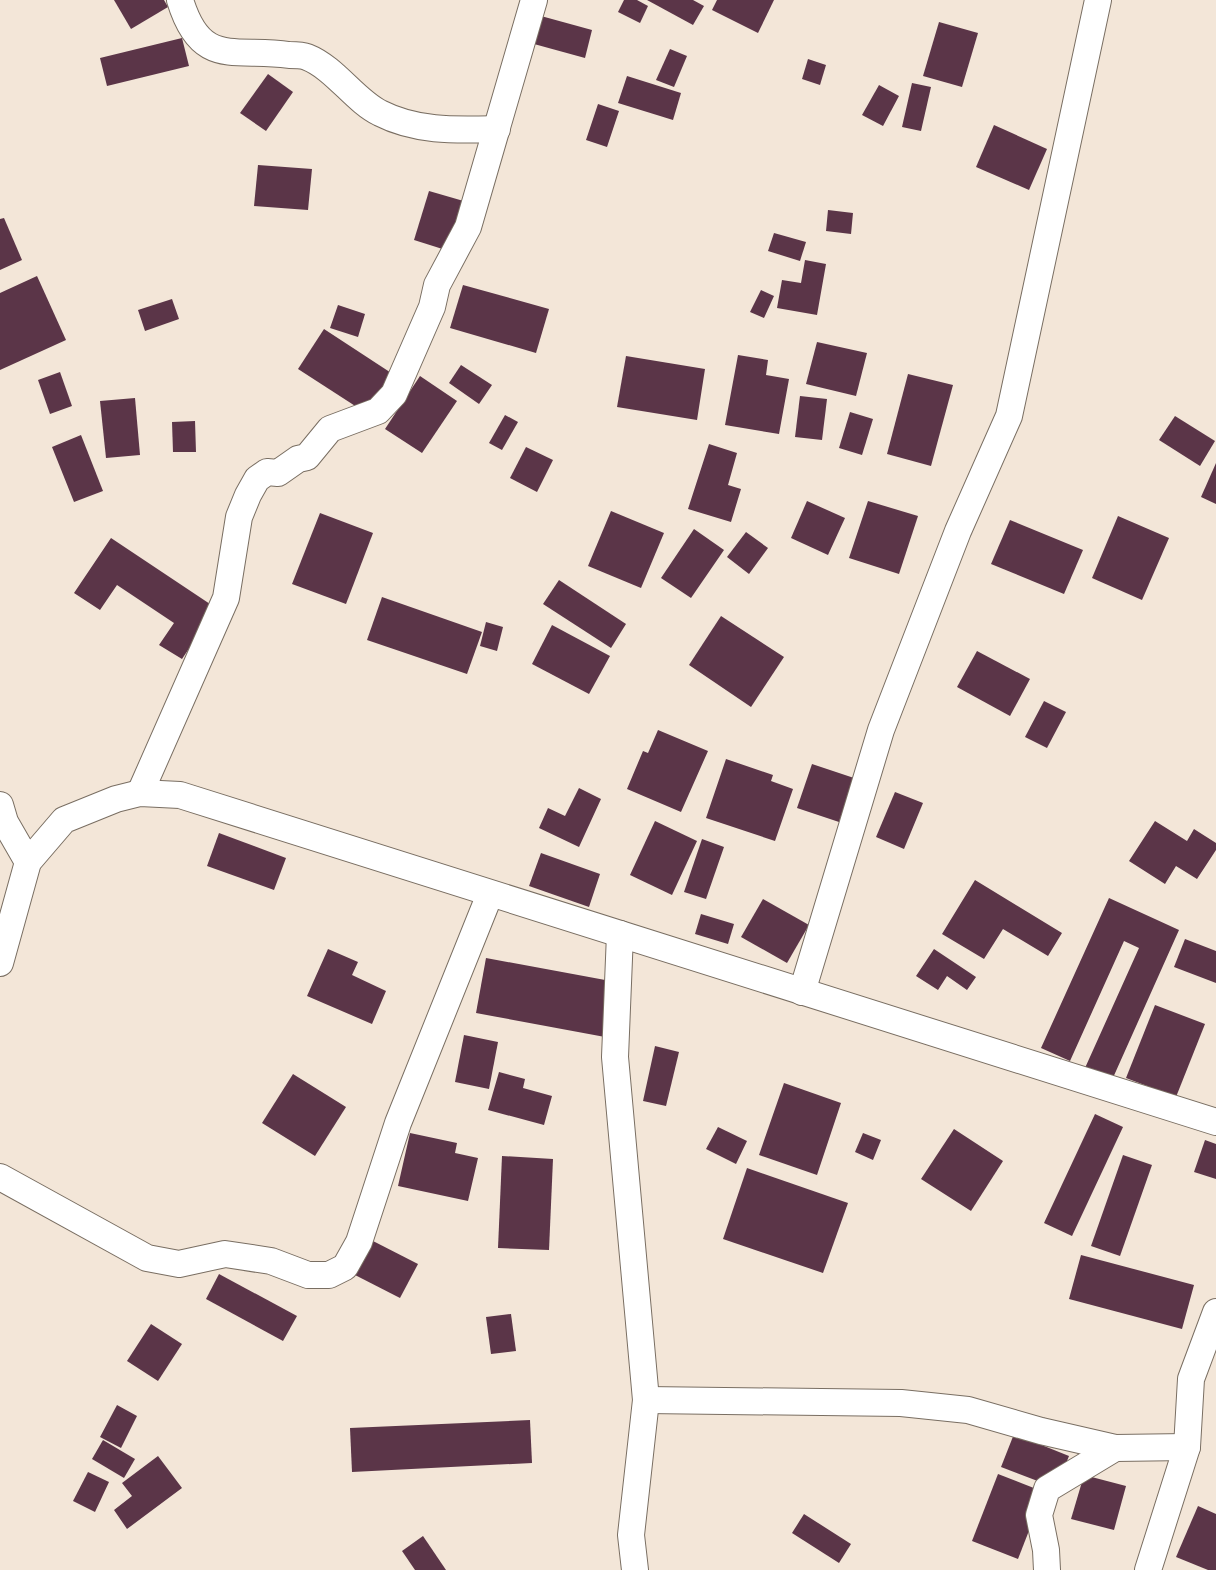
<svg xmlns="http://www.w3.org/2000/svg" width="1216" height="1570" viewBox="0 0 1216 1570" font-family="'Roboto Serif',serif">
<rect width="100%" height="100%" fill="#f3e6d8"/>
<g fill="#5b3548">
<path d="M 114,0 L 164,0 L 168,7 L 131,29 Z"/>
<path d="M 624,0 L 637,0 L 648,6 L 640,23 L 618,12 Z"/>
<path d="M 647,0 L 693,0 L 704,6 L 693,25 Z"/>
<path d="M 717,0 L 774,0 L 758,33 L 712,10 Z"/>
<path d="M 541,16 L 592,30 L 585,58 L 534,44 Z"/>
<path d="M 939,22 L 978,33 L 962,87 L 923,76 Z"/>
<path d="M 182,38 L 189,66 L 107,86 L 100,58 Z"/>
<path d="M 670,49 L 687,56 L 674,87 L 656,80 Z"/>
<path d="M 808,59 L 826,65 L 820,85 L 802,79 Z"/>
<path d="M 268,74 L 293,92 L 266,131 L 240,113 Z"/>
<path d="M 627,76 L 681,93 L 673,120 L 618,103 Z"/>
<path d="M 912,83 L 931,87 L 921,131 L 902,127 Z"/>
<path d="M 879,85 L 899,96 L 883,126 L 862,115 Z"/>
<path d="M 598,104 L 619,111 L 607,147 L 586,140 Z"/>
<path d="M 994,125 L 1047,149 L 1029,190 L 976,167 Z"/>
<path d="M 258,165 L 312,169 L 308,210 L 254,206 Z"/>
<path d="M 429,191 L 467,202 L 452,252 L 414,240 Z"/>
<path d="M 828,210 L 853,213 L 851,234 L 826,231 Z"/>
<path d="M 4,218 L 22,260 L 0,270 L 0,219 Z"/>
<path d="M 774,233 L 806,242 L 800,261 L 768,251 Z"/>
<path d="M 805,260 L 826,264 L 817,315 L 777,308 L 782,280 L 801,283 Z"/>
<path d="M 37,276 L 66,340 L 0,370 L 0,293 Z"/>
<path d="M 463,285 L 549,309 L 536,353 L 450,328 Z"/>
<path d="M 761,290 L 774,296 L 764,318 L 750,312 Z"/>
<path d="M 172,299 L 179,319 L 145,331 L 138,310 Z"/>
<path d="M 338,305 L 365,314 L 358,337 L 330,328 Z"/>
<path d="M 324,329 L 405,382 L 380,422 L 298,369 Z"/>
<path d="M 817,342 L 867,353 L 856,396 L 806,384 Z"/>
<path d="M 738,355 L 768,360 L 766,375 L 789,379 L 779,434 L 725,425 Z"/>
<path d="M 626,356 L 705,369 L 697,420 L 617,407 Z"/>
<path d="M 461,365 L 492,385 L 479,404 L 449,383 Z"/>
<path d="M 60,372 L 72,406 L 50,414 L 38,380 Z"/>
<path d="M 908,374 L 953,385 L 931,466 L 887,454 Z"/>
<path d="M 420,376 L 457,401 L 422,453 L 385,429 Z"/>
<path d="M 800,396 L 827,399 L 822,440 L 795,437 Z"/>
<path d="M 135,398 L 140,455 L 106,458 L 100,401 Z"/>
<path d="M 850,412 L 873,419 L 862,455 L 839,448 Z"/>
<path d="M 505,415 L 518,422 L 502,450 L 489,443 Z"/>
<path d="M 1175,416 L 1215,441 L 1200,466 L 1159,440 Z"/>
<path d="M 195,421 L 196,452 L 173,452 L 172,422 Z"/>
<path d="M 81,435 L 103,491 L 74,502 L 52,447 Z"/>
<path d="M 709,444 L 737,453 L 728,485 L 741,489 L 731,522 L 688,509 Z"/>
<path d="M 526,447 L 553,460 L 537,492 L 510,478 Z"/>
<path d="M 1216,463 L 1216,504 L 1201,497 Z"/>
<path d="M 807,501 L 845,518 L 828,555 L 791,538 Z"/>
<path d="M 868,501 L 918,516 L 899,574 L 849,558 Z"/>
<path d="M 611,511 L 664,533 L 641,588 L 588,566 Z"/>
<path d="M 320,513 L 373,533 L 346,604 L 292,584 Z"/>
<path d="M 1118,516 L 1169,538 L 1142,600 L 1092,578 Z"/>
<path d="M 1010,520 L 1083,550 L 1064,594 L 991,564 Z"/>
<path d="M 694,529 L 724,550 L 691,598 L 661,578 Z"/>
<path d="M 746,532 L 768,548 L 749,574 L 727,557 Z"/>
<path d="M 111,538 L 216,608 L 182,659 L 159,645 L 174,623 L 117,585 L 100,610 L 74,593 Z"/>
<path d="M 559,580 L 626,624 L 611,648 L 543,604 Z"/>
<path d="M 382,597 L 482,632 L 467,674 L 367,640 Z"/>
<path d="M 721,616 L 784,657 L 751,707 L 689,665 Z"/>
<path d="M 486,622 L 503,627 L 497,651 L 480,646 Z"/>
<path d="M 552,625 L 610,656 L 589,694 L 532,664 Z"/>
<path d="M 977,651 L 1030,679 L 1010,716 L 957,687 Z"/>
<path d="M 1044,701 L 1066,712 L 1047,748 L 1025,737 Z"/>
<path d="M 658,730 L 708,751 L 681,812 L 627,789 L 643,751 L 648,753 Z"/>
<path d="M 726,759 L 773,775 L 771,781 L 793,789 L 775,841 L 706,818 Z"/>
<path d="M 812,764 L 854,778 L 839,822 L 797,808 Z"/>
<path d="M 579,788 L 601,799 L 579,847 L 539,828 L 548,808 L 565,816 Z"/>
<path d="M 895,792 L 923,803 L 904,849 L 876,837 Z"/>
<path d="M 655,821 L 697,841 L 672,895 L 630,875 Z"/>
<path d="M 1155,821 L 1187,841 L 1194,829 L 1216,843 L 1216,850 L 1197,879 L 1176,866 L 1165,884 L 1129,861 Z"/>
<path d="M 219,833 L 286,858 L 274,890 L 207,866 Z"/>
<path d="M 702,839 L 724,847 L 706,899 L 684,892 Z"/>
<path d="M 541,853 L 600,874 L 589,907 L 529,886 Z"/>
<path d="M 975,880 L 1062,933 L 1048,956 L 1003,929 L 984,959 L 942,934 Z"/>
<path d="M 1109,898 L 1179,930 L 1112,1080 L 1085,1068 L 1139,948 L 1124,941 L 1070,1061 L 1041,1048 Z"/>
<path d="M 763,899 L 809,925 L 787,963 L 741,937 Z"/>
<path d="M 701,914 L 734,924 L 728,944 L 695,934 Z"/>
<path d="M 1185,939 L 1216,951 L 1216,983 L 1174,967 Z"/>
<path d="M 328,949 L 358,962 L 352,975 L 386,991 L 372,1024 L 307,996 Z"/>
<path d="M 934,949 L 976,977 L 967,990 L 947,976 L 938,990 L 916,976 Z"/>
<path d="M 486,958 L 616,982 L 605,1037 L 476,1013 Z"/>
<path d="M 1155,1005 L 1205,1024 L 1176,1097 L 1126,1078 Z"/>
<path d="M 464,1035 L 498,1042 L 489,1089 L 455,1082 Z"/>
<path d="M 655,1046 L 679,1052 L 666,1106 L 643,1101 Z"/>
<path d="M 499,1072 L 525,1079 L 523,1088 L 552,1096 L 544,1125 L 488,1110 Z"/>
<path d="M 293,1074 L 346,1107 L 315,1156 L 262,1123 Z"/>
<path d="M 784,1083 L 841,1103 L 817,1175 L 759,1155 Z"/>
<path d="M 1095,1114 L 1123,1127 L 1072,1236 L 1044,1223 Z"/>
<path d="M 718,1127 L 747,1141 L 736,1164 L 706,1149 Z"/>
<path d="M 954,1129 L 1003,1161 L 971,1211 L 921,1179 Z"/>
<path d="M 410,1133 L 457,1143 L 455,1153 L 478,1158 L 468,1201 L 398,1186 Z"/>
<path d="M 863,1133 L 881,1140 L 873,1160 L 855,1152 Z"/>
<path d="M 1205,1140 L 1216,1144 L 1216,1179 L 1194,1172 Z"/>
<path d="M 1123,1155 L 1152,1165 L 1120,1256 L 1091,1246 Z"/>
<path d="M 502,1156 L 553,1159 L 549,1250 L 498,1248 Z"/>
<path d="M 747,1168 L 848,1203 L 823,1273 L 723,1239 Z"/>
<path d="M 373,1241 L 418,1264 L 400,1298 L 355,1275 Z"/>
<path d="M 1081,1255 L 1194,1285 L 1182,1329 L 1069,1299 Z"/>
<path d="M 219,1274 L 297,1316 L 283,1341 L 206,1299 Z"/>
<path d="M 511,1314 L 516,1351 L 491,1354 L 486,1317 Z"/>
<path d="M 151,1324 L 182,1344 L 158,1381 L 127,1361 Z"/>
<path d="M 117,1405 L 137,1416 L 121,1448 L 100,1437 Z"/>
<path d="M 530,1420 L 532,1463 L 352,1472 L 350,1428 Z"/>
<path d="M 1014,1434 L 1069,1456 L 1056,1488 L 1001,1467 Z"/>
<path d="M 103,1440 L 135,1459 L 124,1478 L 92,1459 Z"/>
<path d="M 158,1456 L 182,1488 L 127,1529 L 114,1510 L 132,1496 L 122,1483 Z"/>
<path d="M 88,1472 L 109,1482 L 95,1512 L 73,1501 Z"/>
<path d="M 998,1474 L 1044,1492 L 1018,1559 L 972,1541 Z"/>
<path d="M 1084,1475 L 1126,1486 L 1114,1530 L 1071,1519 Z"/>
<path d="M 1198,1506 L 1216,1514 L 1216,1570 L 1208,1570 L 1176,1557 Z"/>
<path d="M 804,1514 L 851,1544 L 839,1563 L 792,1533 Z"/>
<path d="M 423,1536 L 446,1570 L 415,1570 L 402,1551 Z"/>
</g>
<g fill="none" stroke-linecap="round" stroke-linejoin="round">
<defs>
<g id="street">
<path d="M 180,0 C 201,69 234,47 289,55 C 295,55 302,55 307,57 C 335,68 355,101 380,113 C 417,132 457,130 497,129"/>
<path d="M 140,793 L 226,598 L 239,517 L 248,495 L 257,479 L 267,472 L 278,473 L 298,459 L 307,457 L 330,429 L 378,411 L 394,394 L 432,307 L 437,285 L 468,227 L 534,0"/>
<path d="M 0,805 L 5,822 L 28,862"/>
<path d="M 620,934 L 615,1057 L 646,1400 L 631,1535 L 635,1570"/>
<path d="M 0,963 L 28,862 L 64,820 L 116,799 L 140,793 L 180,795 L 1216,1122"/>
<path d="M 802,992 L 881,730 L 958,531 L 1009,416 L 1098,0"/>
<path d="M 0,1177 L 147,1258 L 179,1264 L 225,1254 L 271,1261 L 308,1275 L 329,1275 L 345,1267 L 359,1242 L 398,1123 L 490,894"/>
<path d="M 646,1400 L 901,1403 L 968,1410 L 1041,1431 L 1115,1448 L 1187,1447"/>
<path d="M 1047,1570 L 1046,1550 L 1039,1515 L 1047,1489 L 1115,1448"/>
<path d="M 1148,1570 L 1187,1447 L 1191,1379 L 1216,1312"/>
</g>
</defs>
<use href="#street" stroke="#796e62" stroke-width="28"/>
<use href="#street" stroke="#fff" stroke-width="26"/>
</g>
</svg>
